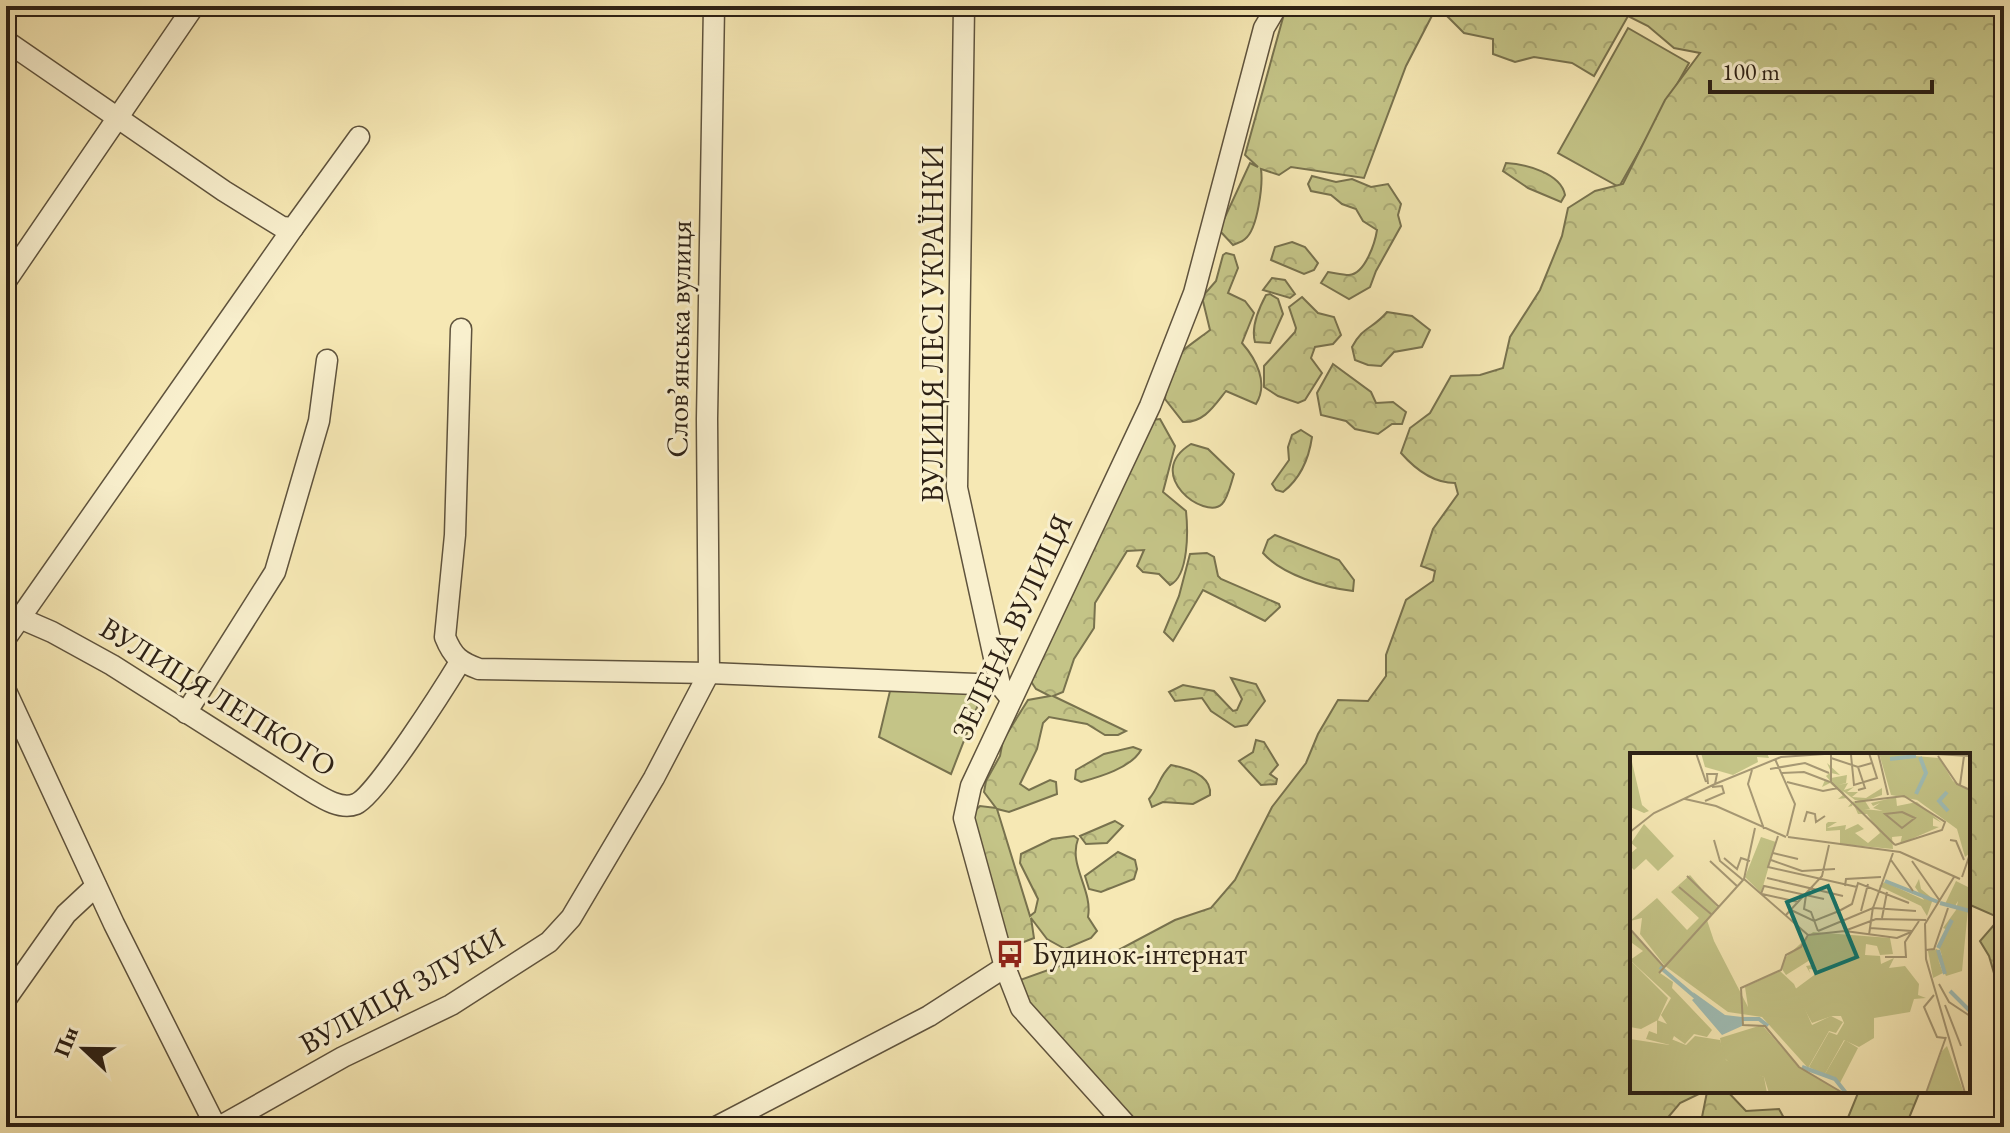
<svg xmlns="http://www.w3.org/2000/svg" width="2010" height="1133" viewBox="0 0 2010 1133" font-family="'EB Garamond',serif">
<defs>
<pattern id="forest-crowns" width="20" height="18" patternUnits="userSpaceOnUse" patternTransform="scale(2)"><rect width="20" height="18" fill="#c4c487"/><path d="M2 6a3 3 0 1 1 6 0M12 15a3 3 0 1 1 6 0" fill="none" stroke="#a9a874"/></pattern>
</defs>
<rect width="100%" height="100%" fill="#f6e8b4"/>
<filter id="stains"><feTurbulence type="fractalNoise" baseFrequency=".0025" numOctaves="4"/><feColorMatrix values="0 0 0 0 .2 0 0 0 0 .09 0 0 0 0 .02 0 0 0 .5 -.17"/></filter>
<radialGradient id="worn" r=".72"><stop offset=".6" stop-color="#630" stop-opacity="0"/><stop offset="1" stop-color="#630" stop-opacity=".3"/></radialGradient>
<g fill="#c4c487" stroke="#78724e" stroke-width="2">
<path d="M 1628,28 L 1689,63 L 1619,187 L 1558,153 Z"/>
<path d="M 890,691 L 966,693 L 979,702 L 951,774 L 879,737 Z"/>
</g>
<g fill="url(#forest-crowns)" stroke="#78724e" stroke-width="2">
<path d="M 1288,6 L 2004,6 L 2004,980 L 1996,980 L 1989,956 L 1980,941 L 2000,918 L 1968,904 L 1968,755 L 1632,755 L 1632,1091 L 1705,1091 L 1680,1103 L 1660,1127 L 1140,1127 L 1030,1005 L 1020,980 L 1093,954 L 1113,953 L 1175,920 L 1211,908 L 1235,880 L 1272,807 L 1306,763 L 1318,734 L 1338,700 L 1368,701 L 1386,676 L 1386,655 L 1406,600 L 1433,581 L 1435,571 L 1421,566 L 1433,529 L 1458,494 L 1455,483 C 1433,483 1415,469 1401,453 L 1410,428 L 1430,413 L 1451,376 L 1480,375 L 1503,368 L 1510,337 L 1540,290 L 1562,236 L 1568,208 L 1595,191 L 1623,184 L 1665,100 L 1700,53 L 1674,48 L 1648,26 L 1628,16 L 1594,76 L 1572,63 L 1534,57 L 1515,62 L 1493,54 L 1493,39 L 1464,33 L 1437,6 L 1406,66 L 1364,178 L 1291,167 L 1279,175 L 1261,169 C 1263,184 1258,229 1245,239 C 1242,242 1237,243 1233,245 L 1219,230 L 1250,163 L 1258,167 L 1245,155 L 1284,14 Z"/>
<path d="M 1506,163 C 1525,164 1561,173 1565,195 L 1561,202 L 1528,188 L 1503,171 Z"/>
<path d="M 1312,176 L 1336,182 L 1352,179 L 1371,187 L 1388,184 L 1401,204 L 1398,215 L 1401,226 L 1376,271 L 1370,287 L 1349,299 L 1321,283 L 1328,272 C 1335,273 1343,275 1349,275 C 1365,274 1375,243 1377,230 L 1363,221 L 1356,209 L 1342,204 L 1331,195 L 1311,191 L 1308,184 Z"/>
<path d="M 1292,242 L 1305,247 L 1318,263 L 1314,270 L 1304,274 L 1271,260 L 1275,247 Z"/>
<path d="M 1226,253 L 1234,255 L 1238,268 L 1228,293 L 1245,301 L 1254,313 L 1242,343 C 1256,359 1269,383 1256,404 L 1226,391 C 1214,406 1204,423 1183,422 L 1165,399 C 1169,355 1177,355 1210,330 L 1202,297 L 1216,281 L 1223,255 Z"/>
<path d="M 1272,278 L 1285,280 L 1295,294 L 1290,298 L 1263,290 Z"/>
<path d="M 1270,294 L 1278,299 L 1283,314 L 1270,343 L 1255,342 C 1251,328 1259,308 1266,295 Z"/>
<path d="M 1302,297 L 1318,313 L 1334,317 L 1341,335 L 1333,344 L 1315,347 L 1311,358 L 1322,373 L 1305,400 L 1298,403 L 1278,396 L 1264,387 L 1264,366 L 1295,332 L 1296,328 L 1289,307 Z"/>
<path d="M 1387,312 L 1412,316 L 1430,330 L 1422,347 L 1394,352 L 1381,366 L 1368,365 L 1355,360 L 1352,347 C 1363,326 1373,329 1387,312 Z"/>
<path d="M 1333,364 L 1371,392 L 1376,403 L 1393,402 L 1406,412 L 1402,424 L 1392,424 L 1378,434 L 1355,429 L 1346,421 L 1321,415 L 1317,393 Z"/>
<path d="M 1160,419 L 1175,446 L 1163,492 L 1186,511 C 1188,530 1189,576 1170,585 L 1159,574 L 1143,572 L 1137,566 L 1144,550 L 1127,551 L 1095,603 L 1094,628 L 1074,659 L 1063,692 L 1053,696 L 1126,731 L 1118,735 L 1105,735 L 1087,724 L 1049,717 L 1043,723 L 1037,749 L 1020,784 L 1029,790 L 1050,780 L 1056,782 L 1057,794 L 1009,812 L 997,809 L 1030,916 L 1035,912 L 1038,899 L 1020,863 L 1021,854 L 1052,839 L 1074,836 L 1078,839 C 1068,865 1093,890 1088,917 L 1097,931 L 1091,938 L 1065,949 L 1047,939 L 1031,918 L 1034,938 L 1016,945 L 1005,943 L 970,815 L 980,806 L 996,808 L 984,792 L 986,781 L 1000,756 L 1003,740 L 1028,700 L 1050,696 L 1036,689 L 1028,677 L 1152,420 Z"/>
<path d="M 1301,430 L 1312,437 C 1309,458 1301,478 1283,492 L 1276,490 L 1272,484 L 1289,460 L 1288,447 L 1292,435 Z"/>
<path d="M 1191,444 L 1208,449 L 1234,474 C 1231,483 1228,498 1222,504 C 1205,521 1142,474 1191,444 Z"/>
<path d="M 1275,535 L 1339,560 L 1354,580 L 1353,591 C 1325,588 1281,574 1263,553 L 1268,540 Z"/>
<path d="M 1207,553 L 1214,557 L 1218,576 L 1221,579 L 1279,604 L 1280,607 L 1265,621 L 1203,590 L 1173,641 L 1164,632 L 1179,596 L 1190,554 Z"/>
<path d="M 1231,678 L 1256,684 L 1265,701 L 1247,725 L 1235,727 L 1211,711 L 1202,698 L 1175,701 L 1169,692 L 1183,685 L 1214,691 L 1233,711 L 1237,710 L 1242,699 Z"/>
<path d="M 1256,740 L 1264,742 L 1278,765 L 1270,774 L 1277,779 L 1276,784 L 1261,785 L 1239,761 L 1253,752 Z"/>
<path d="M 1133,747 L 1141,750 C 1131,768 1099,777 1081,782 L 1075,779 L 1076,770 L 1104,754 Z"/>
<path d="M 1171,765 C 1187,768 1212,775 1210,795 L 1193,804 L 1163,802 L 1152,807 L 1149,799 C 1160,786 1158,778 1171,765 Z"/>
<path d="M 1115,821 L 1123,826 L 1107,843 L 1086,844 L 1080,836 Z"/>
<path d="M 1118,852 L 1135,860 L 1137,869 L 1134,879 L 1101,892 L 1089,889 L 1085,876 Z"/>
<path d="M 1727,1091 L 1746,1111 L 1779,1109 L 1789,1127 L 1716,1127 L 1701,1122 L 1707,1092 Z"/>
<path d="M 1877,1091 L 1920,1091 L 1909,1118 L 1895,1127 L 1832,1127 L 1845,1125 L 1858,1093 L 1876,1094 Z"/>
</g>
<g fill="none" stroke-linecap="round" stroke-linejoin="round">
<defs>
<g id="minor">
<path d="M 964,6 L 957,488 L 1000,685 L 1008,695"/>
<path d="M 6,41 L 224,191 L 282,227 L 293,228 L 359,137"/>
<path d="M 6,281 L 194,6"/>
<path d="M 461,329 L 455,535 L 445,637 C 453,657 460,662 479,669 L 709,673 L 1000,685"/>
<path d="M 22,619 L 52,632 L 112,665 L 304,787 C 318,795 339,811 356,804 C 376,796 446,685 460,662"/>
<path d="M 6,638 L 293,228"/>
<path d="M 6,691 L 114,924 L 216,1127"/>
<path d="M 186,713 L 275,572 L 319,421 L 327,360"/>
<path d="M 6,999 L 66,914 L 96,886"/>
<path d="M 219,1127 L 343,1057 L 451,1005 L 549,942 L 571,918 L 654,778 L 709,673 L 707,419 L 714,6"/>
<path d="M 716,1127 L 929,1016 L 1005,967"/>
<path d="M 1128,1127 L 1021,1008 L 1005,967 L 964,818 L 971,786 L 1150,406 L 1194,293 L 1264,28 L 1277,6"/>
</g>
</defs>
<use href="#minor" stroke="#5f533d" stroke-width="23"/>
<use href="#minor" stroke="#f9f0ce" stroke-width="20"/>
</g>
<defs>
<symbol id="bus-bare" viewBox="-9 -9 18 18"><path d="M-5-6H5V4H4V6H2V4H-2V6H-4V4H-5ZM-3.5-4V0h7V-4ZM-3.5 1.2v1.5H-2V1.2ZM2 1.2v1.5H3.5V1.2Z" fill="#8f2418" stroke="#f9f0ce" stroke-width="2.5" paint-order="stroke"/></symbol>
</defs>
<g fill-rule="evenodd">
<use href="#bus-bare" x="990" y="934" width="40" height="40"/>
</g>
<g text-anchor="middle" stroke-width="6" stroke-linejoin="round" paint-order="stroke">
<g font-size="30" fill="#2d2115" stroke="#f9f0ce">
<text transform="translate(933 324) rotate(-90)" y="10">ВУЛИЦЯ ЛЕСІ УКРАЇНКИ</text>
<text transform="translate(679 339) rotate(-89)" y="10">Словʼянська вулиця</text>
<text transform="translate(1012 627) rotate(-65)" y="10">ЗЕЛЕНА ВУЛИЦЯ</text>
<text transform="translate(218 697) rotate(32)" y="10">ВУЛИЦЯ ЛЕПКОГО</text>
<text transform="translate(402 991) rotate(-29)" y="10">ВУЛИЦЯ ЗЛУКИ</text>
</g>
<g font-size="30" fill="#2d2115" stroke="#f9f0ce" text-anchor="start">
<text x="1032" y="964">Будинок-інтернат</text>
</g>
</g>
<g transform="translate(1630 753)">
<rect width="340" height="340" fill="#f6e8b4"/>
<path d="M 2,9 L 12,52 L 19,58 L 14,60 L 0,54 ZM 131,84 L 146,89 L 131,140 L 115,124 ZM 60,122 L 88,155 L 77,167 L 84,188 L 118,254 L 115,234 L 150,218 L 164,231 L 182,272 L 201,263 L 213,269 L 206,280 L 199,278 L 178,315 L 132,264 L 98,259 L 35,213 L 10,181 L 12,165 L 0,168 L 27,145 L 57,177 L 69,165 L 41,139 ZM 289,126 L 291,136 L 303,146 L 297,163 L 291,153 L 249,133 L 255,129 L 294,147 L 285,134 ZM 326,128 L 340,135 L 332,218 L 316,223 L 308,206 L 313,220 L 303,225 L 298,198 L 307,196 L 312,203 L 309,193 L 318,177 L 313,175 L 326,157 L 328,148 L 325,153 L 315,151 ZM 0,177 L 33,214 L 30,220 L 43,229 L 42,235 L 82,277 L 77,284 L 64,281 L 55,291 L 44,283 L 40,292 L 16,286 L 19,278 L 27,281 L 27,267 L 37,271 L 31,262 L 41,245 L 0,207 L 13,198 L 2,190 ZM 132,272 L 169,314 L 213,340 L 139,340 L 134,324 L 106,315 L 93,304 L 90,285 ZM 215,287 L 228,295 L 210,330 L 195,321 ZM 317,293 L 334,340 L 296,340 L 312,298 Z" fill="#c4c487"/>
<path d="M 197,10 L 210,22 L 201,20 L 201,25 L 217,22 L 216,30 L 208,32 L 218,30 L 214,37 L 224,34 L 217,39 L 228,39 L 222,44 L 236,45 L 252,35 L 252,42 L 235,48 L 240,56 L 234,56 L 253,58 L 243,55 L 250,50 L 243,53 L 241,50 L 266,44 L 267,53 L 287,49 L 312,70 L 303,65 L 303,73 L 309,74 L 270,91 L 272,83 L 262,84 L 263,96 L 210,91 L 210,77 L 196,78 L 196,71 L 198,69 L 207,69 L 197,75 L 216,72 L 215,77 L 228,71 L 234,76 L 225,80 L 238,90 L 250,80 L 237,61 L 228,61 L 223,50 L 222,53 L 218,54 L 222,49 L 230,47 L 225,47 L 213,38 L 217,45 L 208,46 L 213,42 L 200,30 L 192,34 L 195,27 L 202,30 L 196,23 L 201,19 ZM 183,179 L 260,185 L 263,201 L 250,202 L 247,193 L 236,191 L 235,202 L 250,203 L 251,211 L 264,205 L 259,215 L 275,213 L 289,231 L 288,242 L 296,245 L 284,246 L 280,259 L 244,265 L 244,285 L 229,294 L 214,287 L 195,321 L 205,326 L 216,340 L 205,327 L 179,314 L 199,279 L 207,282 L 214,270 L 211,263 L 202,263 L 182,270 L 164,237 L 191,217 L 179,216 L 180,220 L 176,213 L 182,212 L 180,207 L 156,222 L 152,216 L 155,205 ZM 0,207 L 38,245 L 28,267 L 11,276 L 0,274 ZM 65,283 L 90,287 L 96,307 L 134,324 L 137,340 L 0,340 L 0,286 L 39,292 L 41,286 L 56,292 Z" fill="#c4c487"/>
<path d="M 14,71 L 44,103 L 28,118 L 16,106 L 4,117 L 0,113 L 0,101 L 7,95 L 1,90 Z" fill="#c4c487"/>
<path d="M 71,0 L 137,0 L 139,5 L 127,4 L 128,9 L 103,22 L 75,14 ZM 249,0 L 309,5 L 323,28 L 340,38 L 340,100 L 335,104 L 327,76 L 287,47 L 261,42 Z" fill="#c4c487"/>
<path d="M 63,239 L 95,262 L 112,264 L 112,273 L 92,282 L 62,247 L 66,244 Z" fill="#a0beb6"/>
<path fill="none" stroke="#a0beb6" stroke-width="4" d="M 260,6 L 286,3M 317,39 L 309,48 L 318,58M 286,41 L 296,20 L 290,4M 255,128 L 308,149M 310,150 L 340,158M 308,195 L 322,167M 308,197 L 315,221M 30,214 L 71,249M 320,238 L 340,258M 113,266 L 129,266 L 138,273M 172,314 L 205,326 L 216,340"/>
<path fill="none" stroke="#a69874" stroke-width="2" d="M 66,0 L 76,29M 201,0 L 201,29 L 265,92M 248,0 L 258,42M 287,0 L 340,3M 221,2 L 224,32 L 247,25 L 239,0M 308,3 L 327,31 L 340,37M 201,5 L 228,14 L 242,10M 145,6 L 165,51 L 157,83M 140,16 L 175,10 L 199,20M 122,17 L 118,31 L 134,76M 152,20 L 174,19 L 200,29M 157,29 L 193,38 L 208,35M 85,31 L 151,4 L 209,0M 330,32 L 334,3M 228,37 L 235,35 L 228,14M 55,46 L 86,53 L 156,84M 75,48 L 94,40 L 92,33 L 82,34M 225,49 L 274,43 L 315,69 L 312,77 L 265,92M 272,59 L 285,65 L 272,75 L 255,61 ZM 174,69 L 177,59 L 185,61 L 186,69 L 195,63M 0,79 L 24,60 L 85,31 L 87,21 L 77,21 L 78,31M 148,83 L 138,114 L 227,134M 158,84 L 270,99 L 330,126M 84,87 L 90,108 L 113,127M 320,87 L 326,88 L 334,107M 143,100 L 168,106M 94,105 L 107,116 L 111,105 L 120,108M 141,107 L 172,118M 261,107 L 283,138M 80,108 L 108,134M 282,108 L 310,148M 172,118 L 205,116M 57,123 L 89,154M 324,124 L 295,171 L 296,206 L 335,340M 332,124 L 340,101M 137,125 L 213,143M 114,126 L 178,182M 215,133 L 216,126 L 251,124M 49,134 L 81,161M 131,141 L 134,133 L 194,146M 132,141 L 168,149M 176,142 L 174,156 L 181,159 L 188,178M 205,148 L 216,177M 243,155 L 263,100M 161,157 L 184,168 L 209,158 L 222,151 L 228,130 L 279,150M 231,158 L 238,131M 155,163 L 192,123 L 199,92M 252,165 L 257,139M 240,175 L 282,178M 0,176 L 34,214M 217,177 L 246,166 L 296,167M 188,178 L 243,155 L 286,158M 178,182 L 171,194 L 156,202 L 151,217 L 111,235 L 113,272 L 135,273 L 169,314 L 213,340M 178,182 L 215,178 L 267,185 L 281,179M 239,182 L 243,154M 296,197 L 304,196 L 318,155M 255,204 L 276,204 L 275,189 L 289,168M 29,220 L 114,126 L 125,75M 309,231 L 319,249 L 340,263M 304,242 L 294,254 L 307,284 L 315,285M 315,252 L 331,293M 296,340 L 316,284"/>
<path fill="#0f766e" fill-opacity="0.15" stroke="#0f766e" stroke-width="4" d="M 198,133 L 227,204 L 186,220 L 157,149 Z"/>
<rect width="340" height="340" fill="none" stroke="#2d2115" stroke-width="4"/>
</g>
<rect width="2010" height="1133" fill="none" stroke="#f6e8b4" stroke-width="32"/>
<rect x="8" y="8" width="1994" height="1117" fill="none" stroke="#2d2115" stroke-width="4"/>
<rect x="16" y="16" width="1978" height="1101" fill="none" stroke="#2d2115" stroke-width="2"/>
<g transform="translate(84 1049) rotate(292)" stroke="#f9f0ce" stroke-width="6" paint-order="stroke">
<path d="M0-6L14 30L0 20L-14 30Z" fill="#2d2115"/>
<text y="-12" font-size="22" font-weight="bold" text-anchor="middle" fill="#2d2115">Пн</text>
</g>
<path d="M1710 80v12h222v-12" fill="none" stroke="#2d2115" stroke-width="4"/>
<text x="1722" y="80" font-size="24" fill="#2d2115" stroke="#f9f0ce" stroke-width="6" paint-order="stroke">100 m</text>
<rect width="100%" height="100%" filter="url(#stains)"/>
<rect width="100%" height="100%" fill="url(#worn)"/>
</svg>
